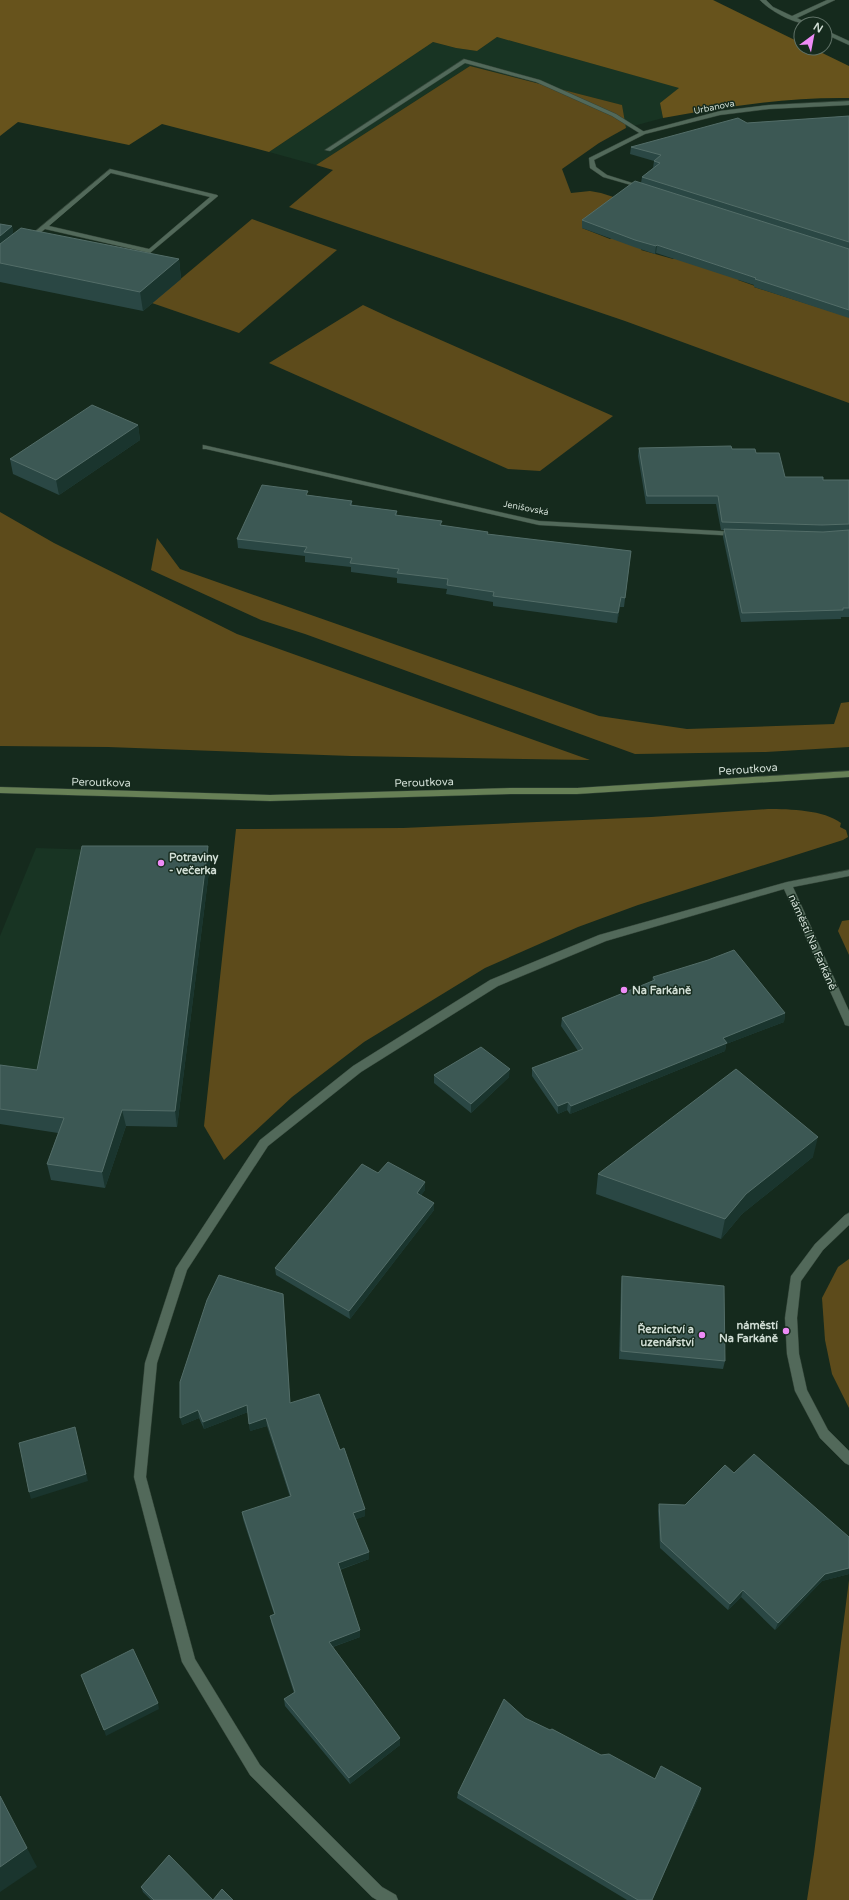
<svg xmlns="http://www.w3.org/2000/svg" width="849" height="1900" viewBox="0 0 849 1900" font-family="'Varela Round',sans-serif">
<rect width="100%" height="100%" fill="#152a1d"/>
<g fill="#183423">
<path d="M 497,37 L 680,88 L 660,103 L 663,118 L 626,128 L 621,105 L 470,66 L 316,165 L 269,152 L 433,42 L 456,48 L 477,51 Z"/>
<path d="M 36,848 L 128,851 L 102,1015 L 0,1124 L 0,936 Z"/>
</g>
<g fill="#5d4b1b" fill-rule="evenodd">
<path d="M 470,66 L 622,105 L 626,128 L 599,143 L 562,169 L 571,193 L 590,191 L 601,193 L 849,273 L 849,288 L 762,260 L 738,280 L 755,286 L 754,287 L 836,313 L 849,302 L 849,403 L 625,321 L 289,207 L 333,170 L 316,165 ZM 608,209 L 648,221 L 699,239 L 673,259 L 641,250 L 642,248 L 612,238 L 610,239 L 582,228 Z"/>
<path d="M 252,219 L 337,250 L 239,333 L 152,303 Z"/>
<path d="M 363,305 L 393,319 L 613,416 L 540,471 L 508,469 L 269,363 Z"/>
<path d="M 0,512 L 54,543 L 237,634 L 590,760 L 351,756 L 108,747 L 0,746 Z"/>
<path d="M 157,538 L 180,569 L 599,716 L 687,729 L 834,724 L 841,703 L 849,702 L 849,747 L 766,752 L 635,754 L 305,634 L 261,620 L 151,570 Z"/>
<path d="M 768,809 C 790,809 824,810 841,823 L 840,827 L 846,830 L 848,837 L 843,840 L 638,905 L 578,927 L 485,968 L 364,1042 L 292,1097 L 224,1160 L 204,1126 L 236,829 L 403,828 L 651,817 Z"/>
<path d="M 849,920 L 849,955 L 838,931 L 842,921 Z"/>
<path d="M 849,1259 L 849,1408 L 832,1374 L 825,1340 L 822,1298 L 838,1267 Z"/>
<path d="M 849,1580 L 849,1900 L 807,1900 L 814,1854 Z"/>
</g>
<path fill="#67531c" d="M 0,0 L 713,0 L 801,43 L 801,48 L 812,48 L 849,66 L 849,98 C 786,97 725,107 663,118 L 660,103 L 679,88 L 497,37 L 477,51 L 456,48 L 433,42 L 269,152 L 162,124 L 129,145 L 18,122 L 0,136 Z"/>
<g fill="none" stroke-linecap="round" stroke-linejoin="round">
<defs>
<g id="lane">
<path d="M 464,59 L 540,80 L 616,114 L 646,133 L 641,134 L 612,116 L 536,82 L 465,63 L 330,151 L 325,150 Z"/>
<path d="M 110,169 L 217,195 L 218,196 L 150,253 L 45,229 L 30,241 L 26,241 L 26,239 ZM 111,173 L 210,197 L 149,249 L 49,226 Z"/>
</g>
<g id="street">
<path d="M 760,0 L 766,0 L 773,7 L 792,16 L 827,0 L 835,0 L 797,18 L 809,24 C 794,24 770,11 760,0 Z"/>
<path d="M 825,30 L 849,41 L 849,45 L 825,34 Z"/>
<path d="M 849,101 L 849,105 L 769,109 L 720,115 L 645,134 L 594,160 L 596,167 L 607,175 L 645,187 L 645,189 L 603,177 L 590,168 L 589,158 L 641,132 L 720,111 L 769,105 Z"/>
<path d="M 203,445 L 539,521 L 737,532 L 741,534 L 737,536 L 539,525 L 206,449 L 203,449 Z"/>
<path d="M 849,870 L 849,876 L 793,887 L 849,1011 L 849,1026 L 845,1025 L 844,1022 L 784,889 L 606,941 L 498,986 L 361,1072 L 268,1146 L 187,1270 L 157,1363 L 146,1477 L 195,1659 L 260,1765 L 382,1887 L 396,1895 L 398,1900 L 377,1900 L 372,1897 L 250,1775 L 182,1662 L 134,1477 L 145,1363 L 176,1268 L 260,1140 L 353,1066 L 490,980 L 599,935 L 787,882 Z"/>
<path d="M 849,1213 L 849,1225 L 823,1250 L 801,1281 L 797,1318 L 799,1354 L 807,1390 L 828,1430 L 849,1451 L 849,1465 L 845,1463 L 820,1438 L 795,1391 L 787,1354 L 785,1318 L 791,1276 L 815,1244 L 845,1215 Z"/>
</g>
<path id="secondary" d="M 849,771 L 849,777 L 577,794 L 512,794 L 270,801 L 0,793 L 0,787 L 270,795 L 512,788 L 577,788 Z"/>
</defs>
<use href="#lane" stroke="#334438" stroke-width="1"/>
<use href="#street" stroke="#334438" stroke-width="1"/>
<use href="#secondary" stroke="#334438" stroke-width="1"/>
<use href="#lane" fill="#52695a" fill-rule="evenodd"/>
<use href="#street" fill="#52695a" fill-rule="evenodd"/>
<use href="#secondary" fill="#678056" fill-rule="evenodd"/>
</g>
<g fill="#2a4744">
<path d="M 849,116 L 849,318 L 754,287 L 754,285 L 656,253 L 655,254 L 634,247 L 582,228 L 582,220 L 641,183 L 642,177 L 653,168 L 654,161 L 630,154 L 631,147 L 747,123 Z"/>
<path d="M 0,224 L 12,226 L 13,234 L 179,259 L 181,279 L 143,311 L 0,282 Z"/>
<path d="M 138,425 L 140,440 L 59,495 L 13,474 L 10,459 Z"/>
<path d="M 639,448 L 732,449 L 756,453 L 785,477 L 823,480 L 849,480 L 849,617 L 841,617 L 841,619 L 741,622 L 723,537 L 724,530 L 721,530 L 716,504 L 646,504 L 638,456 Z"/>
<path d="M 308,495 L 352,501 L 352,505 L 397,511 L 397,515 L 442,525 L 488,534 L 631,551 L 624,607 L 620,607 L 617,623 L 493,606 L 493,602 L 446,594 L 447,589 L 397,583 L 397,578 L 351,572 L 351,567 L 305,562 L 305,556 L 238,548 L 237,539 Z"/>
<path d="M 210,863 L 177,1127 L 126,1126 L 105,1188 L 51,1180 L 47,1164 L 58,1133 L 0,1124 L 0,1065 L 37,1070 Z"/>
<path d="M 653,977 L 785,1013 L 784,1022 L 726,1044 L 725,1051 L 570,1114 L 567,1110 L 558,1114 L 532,1076 L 532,1068 L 578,1051 L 561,1026 L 562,1018 L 652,982 Z"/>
<path d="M 434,1075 L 509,1077 L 471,1113 L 434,1083 Z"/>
<path d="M 813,1157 L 742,1214 L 721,1239 L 596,1194 L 598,1174 Z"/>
<path d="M 378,1173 L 425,1190 L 421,1195 L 434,1210 L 350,1319 L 276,1275 L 275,1268 Z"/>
<path d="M 622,1276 L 725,1361 L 723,1369 L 619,1359 L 621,1284 Z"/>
<path d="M 283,1294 L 290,1403 L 340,1450 L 365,1516 L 356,1519 L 369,1559 L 340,1570 L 360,1630 L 360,1637 L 333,1647 L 400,1738 L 400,1745 L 350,1784 L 285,1706 L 284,1699 L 294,1693 L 271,1622 L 270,1616 L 274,1614 L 243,1519 L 242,1512 L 290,1497 L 267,1426 L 250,1431 L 248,1412 L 204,1429 L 199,1418 L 182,1425 Z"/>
<path d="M 734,1473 L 849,1537 L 849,1574 L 822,1581 L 775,1630 L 741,1597 L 728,1610 L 660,1548 L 658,1511 L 659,1504 L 685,1505 Z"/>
<path d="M 525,1718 L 601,1755 L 655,1779 L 701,1788 L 700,1794 L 652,1900 L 627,1900 L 457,1798 L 458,1793 Z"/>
<path d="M 141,1887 L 213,1900 L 233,1900 L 151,1900 L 143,1892 Z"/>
</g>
<g fill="#1a352e">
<path d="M 12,226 L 15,246 L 0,258 L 0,236 Z"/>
<path d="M 657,245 L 656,253 L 655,254 L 656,246 Z"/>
<path d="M 179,259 L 181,279 L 143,311 L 140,292 Z"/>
<path d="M 138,425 L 140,440 L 59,495 L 56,480 Z"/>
<path d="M 621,597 L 620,607 L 617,623 L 618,613 Z"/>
<path d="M 208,846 L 210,863 L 177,1127 L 175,1111 Z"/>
<path d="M 785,1013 L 784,1022 L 726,1044 L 725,1051 L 570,1114 L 571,1106 L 723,1038 Z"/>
<path d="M 510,1069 L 509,1077 L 471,1113 L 471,1104 Z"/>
<path d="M 568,1102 L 567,1110 L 558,1114 L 558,1106 Z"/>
<path d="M 122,1110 L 126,1126 L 105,1188 L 102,1172 Z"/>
<path d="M 818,1137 L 813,1157 L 742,1214 L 721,1239 L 725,1219 L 746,1194 Z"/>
<path d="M 425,1182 L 425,1190 L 417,1201 L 417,1193 Z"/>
<path d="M 434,1203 L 434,1210 L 350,1319 L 349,1311 Z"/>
<path d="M 247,1405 L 248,1412 L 204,1429 L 203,1422 Z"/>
<path d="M 198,1410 L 199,1418 L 182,1425 L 180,1418 Z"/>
<path d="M 266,1418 L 267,1426 L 250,1431 L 249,1424 Z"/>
<path d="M 77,1435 L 88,1481 L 31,1499 L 29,1492 Z"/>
<path d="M 365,1509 L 365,1516 L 354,1520 L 353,1513 Z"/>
<path d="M 369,1552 L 369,1559 L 338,1570 L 338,1563 Z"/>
<path d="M 849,1568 L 849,1574 L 822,1581 L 775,1630 L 778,1623 L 825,1574 Z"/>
<path d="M 743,1590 L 741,1597 L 728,1610 L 730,1604 Z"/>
<path d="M 360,1630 L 360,1637 L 329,1648 L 329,1642 Z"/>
<path d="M 158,1703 L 159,1709 L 106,1736 L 104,1730 Z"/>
<path d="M 400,1738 L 400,1745 L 350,1784 L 349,1778 Z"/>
<path d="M 701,1788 L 700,1794 L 652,1900 Z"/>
<path d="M 27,1848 L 37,1867 L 0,1892 L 0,1867 Z"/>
</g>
<g fill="#3c5854" stroke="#536d68">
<path d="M 849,116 L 849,242 L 642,177 L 660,163 L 654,161 L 661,155 L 631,147 L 738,118 L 747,123 Z"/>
<path d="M 635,181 L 849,249 L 849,310 L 755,279 L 756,278 L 657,245 L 656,246 L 635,240 L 582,220 Z"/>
<path d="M 0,224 L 12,226 L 0,236 Z"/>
<path d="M 21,228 L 179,259 L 140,292 L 0,263 L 0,244 Z"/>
<path d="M 92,405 L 138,425 L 56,480 L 10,459 Z"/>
<path d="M 731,446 L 732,449 L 755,449 L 756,453 L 779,453 L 785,477 L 823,477 L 823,480 L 849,480 L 849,524 L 822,525 L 722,522 L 718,496 L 647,496 L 639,448 Z"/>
<path d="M 262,485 L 308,491 L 306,495 L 352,501 L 350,505 L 397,511 L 395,515 L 442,521 L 440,525 L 488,532 L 487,534 L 631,551 L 625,598 L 621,597 L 618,613 L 493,596 L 494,592 L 447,585 L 448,579 L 397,573 L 399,569 L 350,563 L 352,558 L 304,552 L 307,547 L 237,539 Z"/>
<path d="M 724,529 L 823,532 L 849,530 L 849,608 L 843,608 L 843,610 L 742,613 Z"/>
<path d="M 82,846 L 208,846 L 175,1111 L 122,1110 L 102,1172 L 47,1164 L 64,1118 L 0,1109 L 0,1065 L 37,1070 Z"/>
<path d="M 734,950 L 785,1013 L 723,1038 L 727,1043 L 571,1106 L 568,1102 L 558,1106 L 532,1068 L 583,1049 L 562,1018 L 655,980 L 653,977 L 708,960 Z"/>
<path d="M 481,1047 L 510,1069 L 471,1104 L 434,1075 Z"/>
<path d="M 736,1069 L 818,1137 L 746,1194 L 725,1219 L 598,1174 Z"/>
<path d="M 388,1162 L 425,1182 L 417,1193 L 434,1203 L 349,1311 L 275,1268 L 362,1164 L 378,1173 Z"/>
<path d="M 219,1275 L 283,1294 L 290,1403 L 319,1394 L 340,1450 L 344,1448 L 365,1509 L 353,1513 L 369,1552 L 338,1563 L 360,1630 L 329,1642 L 400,1738 L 349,1778 L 284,1699 L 295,1692 L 270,1616 L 275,1614 L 242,1512 L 291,1496 L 266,1418 L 249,1424 L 247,1405 L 203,1422 L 198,1410 L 180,1418 L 180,1382 L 207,1300 Z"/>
<path d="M 622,1276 L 724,1286 L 725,1361 L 621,1351 Z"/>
<path d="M 75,1427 L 86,1474 L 29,1492 L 19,1443 Z"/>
<path d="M 754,1454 L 849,1537 L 849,1568 L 825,1574 L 778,1623 L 743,1590 L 730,1604 L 661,1541 L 659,1504 L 685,1505 L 725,1465 L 734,1473 Z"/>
<path d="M 133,1649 L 158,1703 L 104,1730 L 81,1675 Z"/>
<path d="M 504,1699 L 525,1718 L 550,1730 L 552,1729 L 601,1755 L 609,1754 L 655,1779 L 661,1766 L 701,1788 L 652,1900 L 638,1900 L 458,1793 Z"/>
<path d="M 0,1796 L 27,1848 L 0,1867 Z"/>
<path d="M 169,1855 L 213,1900 L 222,1889 L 233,1900 L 154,1900 L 141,1887 Z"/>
</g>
<g fill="#ef8bf7" stroke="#152a1d" stroke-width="1.5">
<circle cx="161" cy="863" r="4"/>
<circle cx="624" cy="990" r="4"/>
<circle cx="786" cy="1331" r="4"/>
<circle cx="702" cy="1335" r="4"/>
</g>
<g text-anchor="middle" stroke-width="3" stroke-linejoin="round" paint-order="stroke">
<g font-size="9" fill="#d1ded5" stroke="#152a1d">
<text transform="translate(714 107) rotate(-11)" y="3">Urbanova</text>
<text transform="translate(526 508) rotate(11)" y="3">Jenišovská</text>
</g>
<g font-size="11" fill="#d1ded5" stroke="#152a1d">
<text transform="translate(748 769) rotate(-4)" y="4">Peroutkova</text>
<text transform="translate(101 782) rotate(1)" y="4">Peroutkova</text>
<text transform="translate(424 782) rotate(-2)" y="4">Peroutkova</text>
<text transform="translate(813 942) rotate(66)" y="4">náměstí Na Farkáně</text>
</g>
<g font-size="11" font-weight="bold" fill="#d1ded5" stroke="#152a1d" text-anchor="start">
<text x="169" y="861">Potraviny<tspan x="169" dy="13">- večerka</tspan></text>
<text x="632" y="994">Na Farkáně</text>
<text x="778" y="1329" text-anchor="end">náměstí<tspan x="778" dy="13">Na Farkáně</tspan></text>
<text x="694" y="1333" text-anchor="end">Řeznictví a<tspan x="694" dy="13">uzenářství</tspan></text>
</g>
</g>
<g transform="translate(813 36) rotate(32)"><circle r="19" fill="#152a1d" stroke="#607267"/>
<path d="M0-3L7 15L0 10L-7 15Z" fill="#ef8bf7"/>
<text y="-6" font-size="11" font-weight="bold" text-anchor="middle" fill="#d1ded5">N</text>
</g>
</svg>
